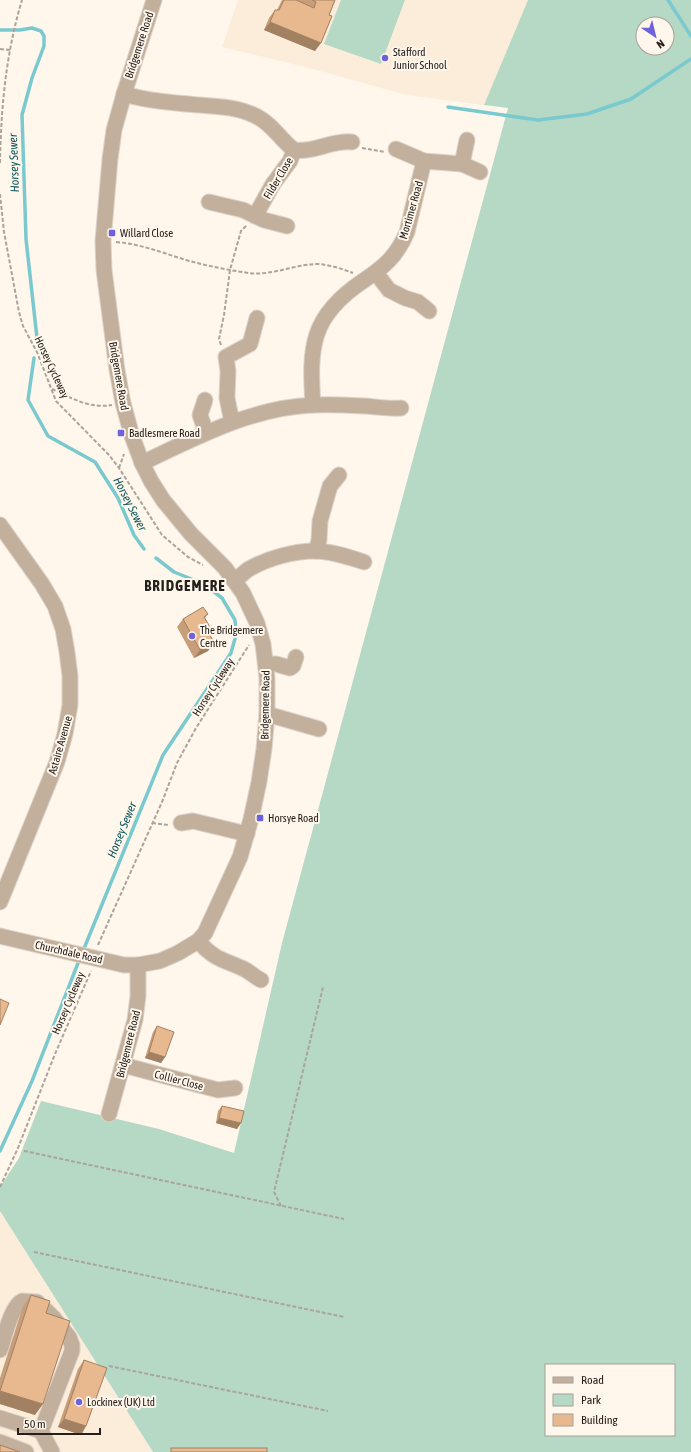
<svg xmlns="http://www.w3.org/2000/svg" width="691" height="1452" viewBox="0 0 691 1452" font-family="'Asap Condensed',sans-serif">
<rect width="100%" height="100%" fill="#fff6ec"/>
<g fill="#fcedda">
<path d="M 238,0 L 528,0 L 484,105 L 414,96 L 388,90 L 309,68 L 222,47 Z"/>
<path d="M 0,1211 L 153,1452 L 0,1452 Z"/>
</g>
<g fill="#b5d9c5" fill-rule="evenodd">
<path d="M 341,0 L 405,0 L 381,64 L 324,44 Z"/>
<path d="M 528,0 L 691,0 L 691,1452 L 153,1452 L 0,1211 L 0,1187 L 19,1158 L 41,1101 L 159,1129 L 234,1153 L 282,943 L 508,108 L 484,105 ZM 643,24 L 667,24 L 667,48 L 643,48 ZM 546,1365 L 674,1365 L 674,1435 L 546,1435 Z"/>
</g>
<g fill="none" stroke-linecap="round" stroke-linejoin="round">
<g stroke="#79c9ce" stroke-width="3.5">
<path d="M 668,0 L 691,36"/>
<path d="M 0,30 L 20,30 L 32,28 L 41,31 L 44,36 L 44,46 L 32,78 L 22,115 L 26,239 L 37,338"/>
<path d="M 448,107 L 538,120 L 587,114 L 631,99 L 691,59"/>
<path d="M 34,358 L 28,400 L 48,436 L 95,462 L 118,498 L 134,535 L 144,549"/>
<path d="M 83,951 L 163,755 L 231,653 L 236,635 L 235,620 L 222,598 L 204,584 L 174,572 L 156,558"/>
<path d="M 0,1151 L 32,1081 L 80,958"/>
</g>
<defs>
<g id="minor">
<path d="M 124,94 C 148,101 174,103 199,105 C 220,107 243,107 261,119 C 274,127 282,141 294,150"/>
<path d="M 396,149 L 424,161 L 462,164 L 480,172"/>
<path d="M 462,164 L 467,140"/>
<path d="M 209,202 L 243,210 L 264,220 L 287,226"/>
<path d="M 255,216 L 273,184 L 290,161 L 294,150 C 314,153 331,140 352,142"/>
<path d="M 376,273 L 389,290 L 405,298 L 418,302 L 429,311"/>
<path d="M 205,400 L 200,415 L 206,432"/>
<path d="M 313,405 C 309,346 311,316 363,281 C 384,267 397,256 407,232 L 424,161"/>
<path d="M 232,422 L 227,398 L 228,371 L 226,357 L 250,344 L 257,318"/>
<path d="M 142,463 C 197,437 251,408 312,405 C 330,404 347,405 365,406 C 377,407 389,409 401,408"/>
<path d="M 0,525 L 42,584 L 55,606 L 63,629 L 67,652 L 70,676 L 70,705 L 65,734 L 57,762 L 0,902"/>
<path d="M 316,551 L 319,540 L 320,521 L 330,486 L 339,475"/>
<path d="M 235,581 C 240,577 244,572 249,569 C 268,558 294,551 315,551 C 331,551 349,557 364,562"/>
<path d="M 266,664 L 276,664 L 290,668 L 293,666 L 296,657"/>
<path d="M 267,714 L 319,729"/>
<path d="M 181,823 L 193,821 L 247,834"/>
<path d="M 0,936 L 124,965 L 138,965 L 160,961 L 178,953 L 198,941 L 205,933 L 240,857 L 251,819 L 259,782 L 264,749 L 267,714 L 267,678 L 263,644 L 257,623 L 243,593 L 225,568 L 191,534 L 163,500 L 151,481 L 142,463 L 132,436 L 123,403 L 117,370 L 104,270 L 103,241 L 110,159 L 114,130 L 124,94 L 154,0"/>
<path d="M 198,941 C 216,961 223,959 244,969 C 250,972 255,977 261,980"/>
<path d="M 123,1065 L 218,1090 L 235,1088"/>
<path d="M 109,1114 L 135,1020 L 138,996 L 138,965"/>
<path d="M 0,1350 C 4,1339 11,1306 22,1301 L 37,1302 L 53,1317 L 69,1337 L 72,1345 L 72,1351 L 41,1431 L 52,1452"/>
<path d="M 0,1418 L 41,1431"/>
<path d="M 0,1442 L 26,1452"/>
</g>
</defs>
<use href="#minor" stroke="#dcd4ca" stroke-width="17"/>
<g stroke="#aba49b" stroke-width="2" stroke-dasharray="4 2" stroke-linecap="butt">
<path d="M 0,49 L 10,50"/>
<path d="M 362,148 L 385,152"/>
<path d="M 0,163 C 1,107 6,53 22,0"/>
<path d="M 0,194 L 4,232 L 19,312 L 23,326 L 37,352 L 56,401 L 109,455 L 119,468 L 162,535 L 188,557 L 203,565"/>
<path d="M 116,242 C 141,244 163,253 186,260 C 207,266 228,270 249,273 C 272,276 295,264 318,264 C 331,265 342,269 353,273"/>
<path d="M 221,345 L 219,339 L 224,315 L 230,270 L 241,231 L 247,225"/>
<path d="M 52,389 C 71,398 90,409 112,405"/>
<path d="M 119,468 L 124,454"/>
<path d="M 152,823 L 169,825"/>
<path d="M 98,945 L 162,802 L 177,763 L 196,728 L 249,645"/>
<path d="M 24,1151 L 344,1219"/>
<path d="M 0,1187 L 18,1148 L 55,1054 L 91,971"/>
<path d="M 281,1206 L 274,1192 L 323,987"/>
<path d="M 34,1252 L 344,1317"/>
<path d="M 109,1366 L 328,1411"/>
</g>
<use href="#minor" stroke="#c3b09c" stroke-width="15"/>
</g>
<g fill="#c89e7a">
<path d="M 282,0 L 335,0 L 315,51 L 264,30 L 269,18 L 275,10 L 277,10 Z"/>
<path d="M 208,614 L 205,618 L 210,627 L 207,630 L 214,642 L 208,651 L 194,658 L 177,627 L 183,619 Z"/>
<path d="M 157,1026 L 165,1057 L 161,1063 L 145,1058 L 153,1032 Z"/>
<path d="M 222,1106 L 241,1123 L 237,1129 L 216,1123 L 218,1111 Z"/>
<path d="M 31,1295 L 46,1313 L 35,1415 L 0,1404 L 0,1378 L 23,1306 Z"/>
<path d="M 84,1360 L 86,1426 L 81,1435 L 58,1427 L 78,1369 Z"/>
</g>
<g fill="#a28163">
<path d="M 270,22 L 321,43 L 315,51 L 264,30 Z"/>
<path d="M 214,642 L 208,651 L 194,658 L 200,650 Z"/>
<path d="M 149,1052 L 165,1057 L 161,1063 L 145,1058 Z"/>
<path d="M 219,1118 L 241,1123 L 237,1129 L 216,1123 Z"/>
<path d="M 0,1391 L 43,1404 L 35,1415 L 0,1404 Z"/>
<path d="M 64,1419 L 86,1426 L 81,1435 L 58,1427 Z"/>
</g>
<g fill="#e8b88e" stroke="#a28163">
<path d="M 284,0 L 296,0 L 314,8 L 316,2 L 312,0 L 335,0 L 329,15 L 332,16 L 321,43 L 270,22 L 275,10 L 279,10 Z"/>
<path d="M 203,607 L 208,614 L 204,617 L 210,627 L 206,629 L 214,642 L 200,650 L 183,619 Z"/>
<path d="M 0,999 L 9,1003 L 0,1025 Z"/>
<path d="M 157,1026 L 174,1032 L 165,1057 L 149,1052 Z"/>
<path d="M 222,1106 L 244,1111 L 241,1123 L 219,1118 Z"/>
<path d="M 31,1295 L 50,1301 L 46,1313 L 70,1321 L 43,1404 L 0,1391 Z"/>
<path d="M 84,1360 L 107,1368 L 86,1426 L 64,1419 Z"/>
<path d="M 0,1445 L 20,1452 L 0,1452 Z"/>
<rect x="171" y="1448" width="96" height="4"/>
</g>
<g fill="#6e61db" stroke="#fff6ec" stroke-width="1.5">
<circle cx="385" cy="58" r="4"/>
<rect x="108" y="229" width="8" height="8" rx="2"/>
<rect x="117" y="429" width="8" height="8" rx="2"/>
<circle cx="192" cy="636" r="4"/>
<rect x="256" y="814" width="8" height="8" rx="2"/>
<circle cx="79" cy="1402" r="4"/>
</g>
<g text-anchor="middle" stroke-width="4" stroke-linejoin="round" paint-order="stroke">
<g font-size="11" fill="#25201a" stroke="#fff6ec">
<text transform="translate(139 45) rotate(-72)" y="4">Bridgemere Road</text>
<text transform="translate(278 178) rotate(-59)" y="4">Filder Close</text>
<text transform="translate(411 210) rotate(-74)" y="4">Mortimer Road</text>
<text transform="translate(52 367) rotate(65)" y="4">Horsey Cycleway</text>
<text transform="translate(119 376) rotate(80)" y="4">Bridgemere Road</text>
<text transform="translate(213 687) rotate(-57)" y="4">Horsey Cycleway</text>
<text transform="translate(265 705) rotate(-89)" y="4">Bridgemere Road</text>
<text transform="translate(60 745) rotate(-74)" y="4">Astaire Avenue</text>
<text transform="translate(69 952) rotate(13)" y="4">Churchdale Road</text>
<text transform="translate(68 1003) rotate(-67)" y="4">Horsey Cycleway</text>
<text transform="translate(128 1044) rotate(-76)" y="4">Bridgemere Road</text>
<text transform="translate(179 1080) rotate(15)" y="4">Collier Close</text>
</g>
<g font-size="11" fill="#25201a" stroke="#fff6ec" text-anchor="start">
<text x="393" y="56">Stafford<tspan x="393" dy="13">Junior School</tspan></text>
<text x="120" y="237">Willard Close</text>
<text x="129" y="437">Badlesmere Road</text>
<text x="200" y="634">The Bridgemere<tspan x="200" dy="13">Centre</tspan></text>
<text x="268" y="822">Horsye Road</text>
<text x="87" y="1406">Lockinex (UK) Ltd</text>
</g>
<g font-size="12" font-style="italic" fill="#0c5558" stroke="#fff6ec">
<text transform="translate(14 163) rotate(-92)" y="4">Horsey Sewer</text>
<text transform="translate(130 504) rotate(63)" y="4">Horsey Sewer</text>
<text transform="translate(122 830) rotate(-68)" y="4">Horsey Sewer</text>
</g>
<g font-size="15" font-weight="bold" letter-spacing="1" fill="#25201a" stroke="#fff6ec">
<text x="185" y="591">BRIDGEMERE</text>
</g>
</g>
<rect x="545" y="1364" width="130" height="72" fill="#fff6ec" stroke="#a8a098"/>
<rect x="553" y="1377" width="20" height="6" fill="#c3b09c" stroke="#a8a098"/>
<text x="581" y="1384" font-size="12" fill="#25201a">Road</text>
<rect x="553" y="1394" width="20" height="12" fill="#b5d9c5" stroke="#a8a098"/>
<text x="581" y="1404" font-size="12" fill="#25201a">Park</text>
<rect x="553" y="1414" width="20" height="12" fill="#e8b88e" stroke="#a8a098"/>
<text x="581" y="1424" font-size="12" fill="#25201a">Building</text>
<g transform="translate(655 36) rotate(145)"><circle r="19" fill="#fff6ec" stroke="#a8a098"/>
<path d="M0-3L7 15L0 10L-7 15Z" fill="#6e61db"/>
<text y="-6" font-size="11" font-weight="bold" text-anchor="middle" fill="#25201a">N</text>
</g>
<path d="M18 1428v6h82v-6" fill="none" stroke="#25201a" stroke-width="2"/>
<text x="24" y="1428" font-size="12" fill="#25201a" stroke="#fff6ec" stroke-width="3" paint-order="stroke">50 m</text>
</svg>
